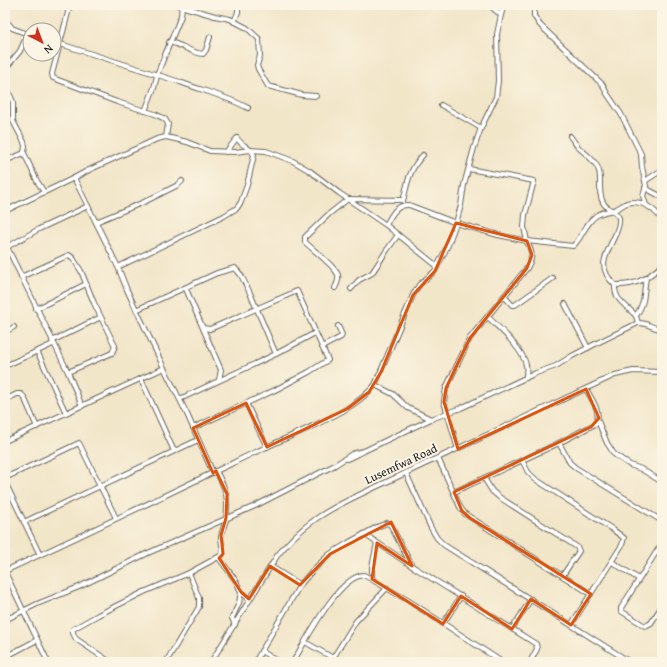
<svg xmlns="http://www.w3.org/2000/svg" width="667" height="667" viewBox="0 0 667 667" font-family="'Gentium Book Plus',serif">
<rect width="100%" height="100%" fill="#fcf5e5"/>
<filter id="ink" filterUnits="userSpaceOnUse"><feTurbulence type="fractalNoise" baseFrequency=".025" numOctaves="2"/><feDisplacementMap in="SourceGraphic" scale="8" xChannelSelector="R" yChannelSelector="G"/><feConvolveMatrix kernelMatrix="1 2 1 2 8 2 1 2 1" color-interpolation-filters="sRGB"/></filter>
<filter id="wash" filterUnits="userSpaceOnUse"><feTurbulence type="fractalNoise" baseFrequency=".012" numOctaves="4" result="noise"/><feDisplacementMap in="SourceGraphic" scale="16" xChannelSelector="R" yChannelSelector="G"/><feGaussianBlur stdDeviation="0.9" result="paint"/><feColorMatrix in="noise" values="0 0 0 0 0 0 0 0 0 0 0 0 0 0 0 0 0 1.4 0 .05"/><feComposite in="paint" operator="in"/></filter>
<g filter="url(#wash)">
<rect width="100%" height="100%" fill="#f2e6c9"/>
</g>
<g filter="url(#ink)">
<g fill="none" stroke-linecap="round" stroke-linejoin="round">
<defs>
<g id="minor">
<path d="M 70,5 L 52,74 L 53,78 L 117,102 L 155,114 L 165,119 L 168,124 L 166,137"/>
<path d="M 177,5 L 215,16 L 230,19 L 247,28 L 259,39 L 260,56 L 257,65 L 258,69 L 268,86 L 302,95 L 316,96"/>
<path d="M 489,5 L 501,15"/>
<path d="M 534,5 L 534,16 L 540,25 L 603,85 L 606,92 L 621,114 L 641,154 L 642,167 L 646,186 L 643,196 L 646,205"/>
<path d="M 234,22 L 238,12 L 238,5"/>
<path d="M 5,23 L 9,24 L 12,28 L 30,35"/>
<path d="M 54,42 L 180,82 C 203,91 226,96 248,108"/>
<path d="M 169,42 C 181,44 191,53 203,54 L 206,50 L 210,37"/>
<path d="M 5,69 L 20,51 L 27,35"/>
<path d="M 5,83 L 13,102 L 13,121 L 24,142 L 25,146 L 24,153 L 37,181 L 44,192"/>
<path d="M 441,105 L 481,128"/>
<path d="M 145,111 L 154,88 L 158,72 L 181,16 L 182,5"/>
<path d="M 570,136 C 573,140 576,145 579,148 C 586,154 597,162 599,171 C 602,181 597,194 604,204 C 608,210 617,211 619,218 C 620,224 618,228 616,233 C 607,254 595,266 615,285 C 627,285 635,284 646,278"/>
<path d="M 5,161 L 24,153"/>
<path d="M 469,169 L 534,181 L 525,215 L 524,227 L 527,241 L 573,246 C 580,240 583,230 589,223 C 595,214 603,212 613,210 C 618,209 622,205 627,203 C 641,199 655,209 662,220"/>
<path d="M 74,178 L 89,170 L 157,139 L 166,137 L 175,139 L 187,142 L 210,151 L 235,152 L 250,150 L 266,151 L 293,161 L 310,171 L 339,193 L 386,225 L 437,266"/>
<path d="M 645,181 L 662,170"/>
<path d="M 645,188 L 662,197"/>
<path d="M 403,201 C 408,181 409,170 423,155"/>
<path d="M 5,211 L 74,178 L 118,267 L 127,290 L 164,368 L 187,414 L 213,473"/>
<path d="M 96,222 L 144,202 L 178,185 L 182,181"/>
<path d="M 386,225 C 391,216 396,204 409,205 L 456,223 L 461,205 L 464,185 L 474,148 L 481,128 L 496,97 L 498,81 L 497,34 L 501,15 L 504,5"/>
<path d="M 118,267 L 224,216 L 237,208 L 241,202 L 247,185 L 254,155 C 251,147 241,146 237,138 L 226,152"/>
<path d="M 21,277 L 69,255 L 73,258 L 81,271 L 94,303 L 115,346 L 112,353 L 68,372"/>
<path d="M 615,285 C 614,301 627,305 636,316"/>
<path d="M 335,288 C 337,284 339,279 338,275 C 335,266 313,250 305,242 L 305,237 L 329,214 L 348,199 L 403,200"/>
<path d="M 186,289 L 221,370 L 219,380"/>
<path d="M 351,289 L 359,280 L 372,273 L 387,250 L 398,235"/>
<path d="M 504,296 L 512,305 L 515,305 L 553,278"/>
<path d="M 565,304 L 588,348"/>
<path d="M 36,309 L 86,284"/>
<path d="M 136,310 L 217,273 L 235,268 L 241,275 L 250,293 L 276,354"/>
<path d="M 488,317 C 499,328 523,349 526,365 C 527,369 526,373 526,378"/>
<path d="M 638,323 C 647,322 653,329 662,329"/>
<path d="M 5,332 L 14,327"/>
<path d="M 52,341 L 101,317"/>
<path d="M 322,347 L 341,337 L 342,335 L 338,326"/>
<path d="M 37,351 L 66,413"/>
<path d="M 5,366 L 53,344"/>
<path d="M 141,379 L 174,451"/>
<path d="M 375,385 L 393,394 L 408,408 L 431,419"/>
<path d="M 180,399 L 276,354 L 315,333"/>
<path d="M 5,400 L 17,394 L 21,394 L 24,397 L 37,427"/>
<path d="M 246,403 L 267,447"/>
<path d="M 82,406 L 68,372 L 7,247 L 39,229 L 88,206"/>
<path d="M 598,421 L 607,443 L 614,454 L 630,465 L 641,469 L 662,482"/>
<path d="M 193,428 L 275,390 L 309,372 L 328,360 L 297,291 L 210,329 L 203,328"/>
<path d="M 5,441 L 164,368"/>
<path d="M 559,443 L 570,463 L 576,468 L 662,521"/>
<path d="M 438,458 L 460,507 L 465,514 L 591,594"/>
<path d="M 347,459 L 431,419 L 461,408 L 536,373 L 556,366 L 572,356 L 599,342 L 638,323 L 636,316 C 646,301 643,294 646,278 L 662,266"/>
<path d="M 522,460 L 528,472 L 535,479 L 612,529 L 624,538 L 622,545 L 571,625"/>
<path d="M 406,473 L 431,528 L 437,538 L 444,545 L 630,662"/>
<path d="M 5,478 L 79,443 L 116,518"/>
<path d="M 484,478 L 492,491 L 499,497 L 577,547 L 579,551 L 563,575"/>
<path d="M 5,482 L 40,555"/>
<path d="M 454,492 L 559,443 L 595,424 C 603,414 591,398 586,389"/>
<path d="M 24,522 L 198,440"/>
<path d="M 364,534 L 412,566 L 536,644 L 537,649 L 530,662"/>
<path d="M 662,543 L 621,608 L 621,611 L 645,626 L 651,623 L 662,606"/>
<path d="M 219,558 L 236,581 L 241,592 L 249,599"/>
<path d="M 612,562 L 639,579"/>
<path d="M 270,566 L 300,585"/>
<path d="M 5,571 C 81,536 157,499 233,463 C 260,449 288,438 315,425 C 338,414 359,404 375,385 L 413,295 L 419,285 L 435,271 L 448,245 L 456,223 L 498,235 L 527,241 C 532,253 534,256 527,268 L 470,338 L 446,388 L 444,402 L 458,449"/>
<path d="M 5,572 L 48,662"/>
<path d="M 372,579 L 372,567 L 377,543"/>
<path d="M 5,620 L 37,604 L 79,587 L 148,553 L 255,506 L 335,465 L 352,454 L 363,451"/>
<path d="M 443,624 L 461,596"/>
<path d="M 235,625 L 232,618 L 239,603 L 241,592"/>
<path d="M 512,629 L 531,599"/>
<path d="M 305,642 L 340,662"/>
<path d="M 261,651 L 279,662"/>
<path d="M 5,657 L 37,640"/>
<path d="M 333,658 L 356,621 L 387,588"/>
<path d="M 110,662 L 76,639 L 73,633 L 73,629 L 98,615 L 144,592 L 189,573 L 222,555 C 224,549 221,543 221,537 C 222,530 225,525 226,519 C 229,498 226,489 216,471"/>
<path d="M 166,662 L 199,607 L 199,598 L 189,573"/>
<path d="M 211,662 L 277,556 C 302,524 327,510 363,493 L 615,375 L 633,371 L 662,372"/>
<path d="M 255,662 L 300,585 L 312,571 L 330,554 L 348,543 L 377,527 L 387,523 L 390,524 L 412,566"/>
<path d="M 293,662 C 306,641 338,576 364,575 L 409,601 L 502,662"/>
</g>
</defs>
<use href="#minor" stroke="#676359" stroke-width="6"/>
<use href="#minor" stroke="#fff" stroke-width="4"/>
</g>
</g>
<path fill="none" stroke="#de560d" stroke-width="3" stroke-linejoin="round" d="M 456,223 L 527,241 L 532,255 L 527,268 L 470,338 L 446,388 L 444,402 L 458,449 L 586,389 L 599,418 L 591,427 L 454,492 L 462,511 L 470,518 L 591,594 L 571,625 L 531,599 L 512,629 L 461,596 L 443,624 L 372,579 L 377,543 L 412,566 L 391,522 L 330,554 L 300,585 L 270,566 L 249,599 L 241,592 L 219,558 L 223,554 L 221,535 L 226,518 L 227,494 L 216,471 L 213,473 L 193,428 L 246,403 L 267,447 L 347,409 L 369,392 L 381,372 L 413,295 L 435,271 Z"/>
<g text-anchor="middle" stroke-width="4" stroke-linejoin="round" paint-order="stroke">
<g font-size="12" fill="#1c1c1c" stroke="#fcf5e5">
<text transform="translate(401 464) rotate(-25)" y="4">Lusemfwa Road</text>
</g>
</g>
<rect width="667" height="667" fill="none" stroke="#fcf5e5" stroke-width="20"/>
<g transform="translate(42 42) rotate(138)"><circle r="19" fill="#fcf5e5" stroke="#a29e95"/>
<path d="M0-3L7 15L0 10L-7 15Z" fill="#c8321e"/>
<text y="-6" font-size="11" font-weight="bold" text-anchor="middle" fill="#1c1c1c">N</text>
</g>
</svg>
